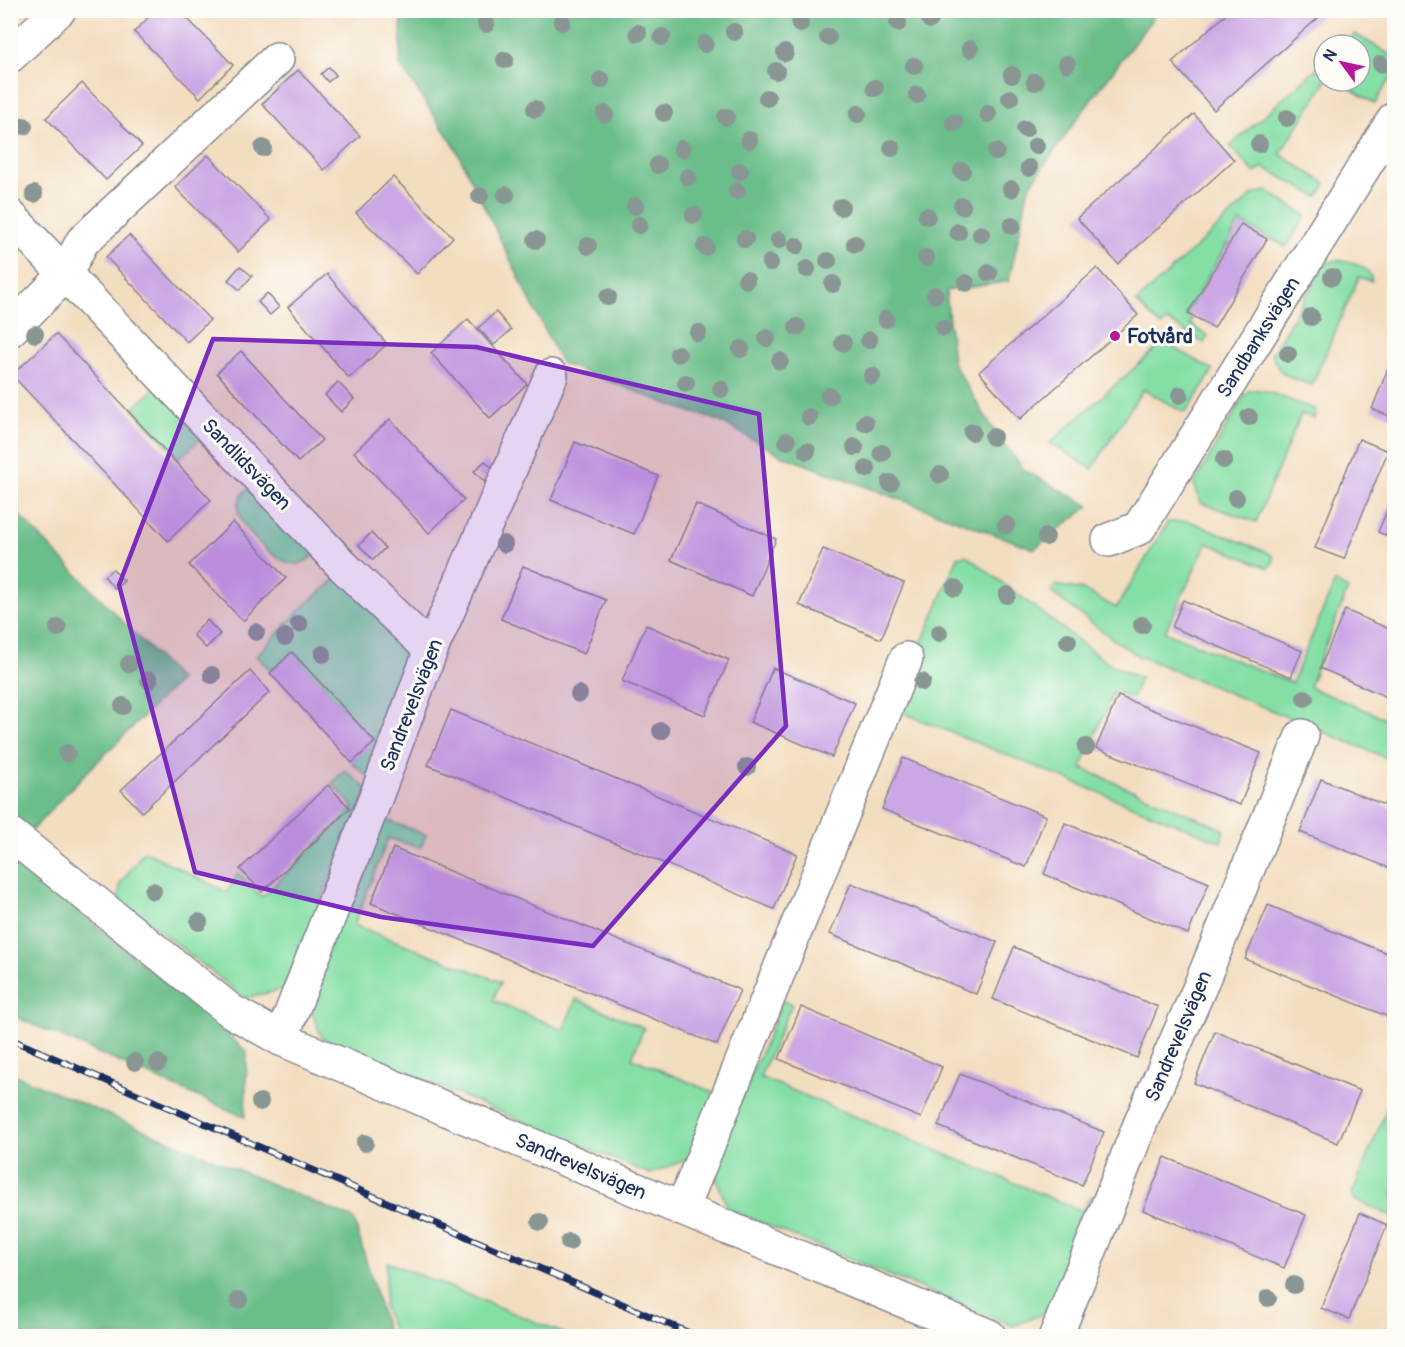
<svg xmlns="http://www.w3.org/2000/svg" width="1405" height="1347" viewBox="0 0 1405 1347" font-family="Pangolin,sans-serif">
<rect width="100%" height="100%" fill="#fdfcf7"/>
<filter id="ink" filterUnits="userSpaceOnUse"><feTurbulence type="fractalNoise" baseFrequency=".0167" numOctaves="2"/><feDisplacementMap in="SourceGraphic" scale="12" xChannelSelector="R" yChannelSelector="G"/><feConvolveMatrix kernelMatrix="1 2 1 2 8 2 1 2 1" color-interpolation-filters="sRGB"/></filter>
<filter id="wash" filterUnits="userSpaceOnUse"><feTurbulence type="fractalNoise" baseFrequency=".008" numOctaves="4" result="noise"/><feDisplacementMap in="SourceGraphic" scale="24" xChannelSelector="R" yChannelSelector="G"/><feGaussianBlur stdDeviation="1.35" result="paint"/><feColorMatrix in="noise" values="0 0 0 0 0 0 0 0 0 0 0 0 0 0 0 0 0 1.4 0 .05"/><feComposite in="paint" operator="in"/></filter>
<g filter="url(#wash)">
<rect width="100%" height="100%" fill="#f3ddbf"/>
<g fill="#84dfa5" stroke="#508782" stroke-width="1.5">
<path d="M 1355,34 L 1394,57 L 1394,71 L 1375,104 L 1338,81 L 1360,81 L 1360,45 L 1343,45 Z"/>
<path d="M 1324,62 L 1324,81 L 1326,81 L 1280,154 L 1326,184 L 1318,197 L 1263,167 L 1255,173 L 1230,146 Z"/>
<path d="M 1267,191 L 1306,216 L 1286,247 L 1240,222 L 1186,314 L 1192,318 L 1190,324 L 1208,336 L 1204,343 L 1168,321 L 1161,326 L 1136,302 L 1254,194 Z"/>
<path d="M 1338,260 C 1351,263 1370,265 1372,281 L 1359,277 L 1312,385 C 1291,378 1277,376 1272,353 L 1325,264 Z"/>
<path d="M 1165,344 L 1171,346 L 1213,370 L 1187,411 L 1183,412 L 1143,389 L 1092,469 L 1050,443 L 1157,348 Z"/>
<path d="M 159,384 L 207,433 L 179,458 L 133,409 Z"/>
<path d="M 1257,390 L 1266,391 L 1316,410 L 1314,418 L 1301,414 L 1256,522 L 1201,503 L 1194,484 L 1244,396 L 1249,391 Z"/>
<path d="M 247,489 L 317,552 C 311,557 306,563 297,564 C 277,565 240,529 238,510 C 237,501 242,495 247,489 Z"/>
<path d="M 1189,521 L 1264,551 L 1272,555 L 1274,560 L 1269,568 L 1207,543 L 1165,632 L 1292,683 L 1335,582 L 1348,589 L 1309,687 L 1394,722 L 1394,761 L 1137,655 L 1114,640 L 1051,592 L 1055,585 L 1084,590 L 1116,608 L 1168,522 Z"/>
<path d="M 966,555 L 1109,664 L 1140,678 L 1132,698 L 1114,691 L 1081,768 L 1225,830 L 1221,842 L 901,712 L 909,673 L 958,557 Z"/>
<path d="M 339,576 L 410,651 L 415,679 L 372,780 L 352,763 L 374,741 L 292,652 L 272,671 L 256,656 L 301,609 Z"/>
<path d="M 345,770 L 368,790 L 285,987 L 281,990 L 245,998 L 119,899 L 120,884 L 144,851 L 227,892 L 238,873 L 262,897 L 354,808 L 332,783 Z"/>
<path d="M 384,819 L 426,835 L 421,847 L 417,847 L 388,838 L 354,925 L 501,982 L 493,1000 L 563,1030 L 576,999 L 644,1028 L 632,1058 L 717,1094 L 691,1158 L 650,1174 L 322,1038 L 306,998 Z"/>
<path d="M 783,1001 L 792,1004 L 760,1077 L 1082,1211 L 1091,1196 L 1101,1198 L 1054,1309 L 1013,1326 L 728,1209 L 712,1167 Z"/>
<path d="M 1394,1091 L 1394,1217 L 1355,1200 L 1352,1194 Z"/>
<path d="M 387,1262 L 570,1336 L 395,1336 L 384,1308 Z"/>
</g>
<g fill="#6bbe8a" stroke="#437674" stroke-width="1.5">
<path d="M 402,11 L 1158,11 L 1074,123 L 1029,187 L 1009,281 L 946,291 L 953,363 L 996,434 L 1024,470 L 1089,506 L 1034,549 L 783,456 L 719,421 L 676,407 L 561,363 L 454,145 L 400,65 Z"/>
<path d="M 10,506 L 180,680 L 68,791 L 11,853 Z"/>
<path d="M 11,856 L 208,1017 L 247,1052 L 245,1117 L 11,1015 Z"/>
<path d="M 10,1073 L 354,1219 L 388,1336 L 11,1336 Z"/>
</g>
<g id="blocks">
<g fill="#cba7e5">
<path d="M 156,10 L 179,10 L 233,65 L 200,98 L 134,32 Z"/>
<path d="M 1231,10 L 1327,10 L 1214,110 L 1172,62 Z"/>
<path d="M 329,67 L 336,75 L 328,82 L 321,74 Z"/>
<path d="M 298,70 L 360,136 L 324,170 L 262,104 Z"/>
<path d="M 82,83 L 142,146 L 106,180 L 46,118 Z"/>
<path d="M 1194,114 L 1234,160 L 1118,264 L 1077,218 Z"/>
<path d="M 208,155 L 271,220 L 238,252 L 175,187 Z"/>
<path d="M 393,177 L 453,237 L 417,274 L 356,213 Z"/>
<path d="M 1241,224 L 1267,239 L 1214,328 L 1188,313 Z"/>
<path d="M 129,235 L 210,320 L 187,342 L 106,257 Z"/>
<path d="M 240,266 L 252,276 L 240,290 L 228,280 Z"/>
<path d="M 1097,268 L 1138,315 L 1020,419 L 979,372 Z"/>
<path d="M 327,274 L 387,344 L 349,378 L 288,307 Z"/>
<path d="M 267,293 L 279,307 L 270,315 L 258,302 Z"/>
<path d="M 496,312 L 511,330 L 494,345 L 478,328 Z"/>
<path d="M 468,319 L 527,384 L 490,418 L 431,353 Z"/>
<path d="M 56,334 L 211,500 L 168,541 L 12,375 Z"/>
<path d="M 241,351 L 322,440 L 298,462 L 217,373 Z"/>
<path d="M 1394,353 L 1394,418 L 1372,409 Z"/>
<path d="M 338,382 L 354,399 L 341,412 L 325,395 Z"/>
<path d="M 390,419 L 464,500 L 429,533 L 354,452 Z"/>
<path d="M 1359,439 L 1388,451 L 1344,559 L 1315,548 Z"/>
<path d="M 575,442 L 658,476 L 634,534 L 551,500 Z"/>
<path d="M 485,461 L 496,471 L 485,482 L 474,471 Z"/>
<path d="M 1394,494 L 1394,539 L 1378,532 Z"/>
<path d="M 696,504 L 776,539 L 752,596 L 671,560 Z"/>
<path d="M 233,522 L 286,578 L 243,621 L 189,565 Z"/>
<path d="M 371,533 L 385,548 L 373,560 L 359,545 Z"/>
<path d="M 823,549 L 904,583 L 881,639 L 799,605 Z"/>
<path d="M 523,566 L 606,600 L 584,654 L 501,619 Z"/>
<path d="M 113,569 L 124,581 L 115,589 L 104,576 Z"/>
<path d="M 1183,600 L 1302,651 L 1291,677 L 1172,627 Z"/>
<path d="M 1345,610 L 1394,631 L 1394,700 L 1320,668 Z"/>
<path d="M 207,620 L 220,634 L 206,648 L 193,635 Z"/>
<path d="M 646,625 L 729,660 L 705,715 L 622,681 Z"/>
<path d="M 292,652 L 375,742 L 352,763 L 270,673 Z"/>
<path d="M 773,668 L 855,703 L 832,757 L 750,722 Z"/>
<path d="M 250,671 L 270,692 L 142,812 L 121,790 Z"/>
<path d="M 1118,696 L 1261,753 L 1240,805 L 1096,748 Z"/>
<path d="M 451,710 L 797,854 L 774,909 L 428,765 Z"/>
<path d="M 903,758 L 1046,816 L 1026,867 L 882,809 Z"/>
<path d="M 1321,779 L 1394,809 L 1394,870 L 1300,832 Z"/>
<path d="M 328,785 L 350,808 L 262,892 L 240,869 Z"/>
<path d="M 1065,823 L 1209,883 L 1188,934 L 1044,874 Z"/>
<path d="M 393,848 L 740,990 L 717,1045 L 371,903 Z"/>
<path d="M 851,883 L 997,942 L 976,994 L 830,934 Z"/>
<path d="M 1268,905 L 1394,956 L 1394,1004 L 1389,1017 L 1245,959 Z"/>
<path d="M 1014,947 L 1158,1007 L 1137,1058 L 993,999 Z"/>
<path d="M 801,1007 L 942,1067 L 921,1118 L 779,1059 Z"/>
<path d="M 1215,1031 L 1360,1091 L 1338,1143 L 1194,1083 Z"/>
<path d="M 960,1074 L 1104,1132 L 1082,1185 L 938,1126 Z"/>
<path d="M 1165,1157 L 1306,1215 L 1284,1268 L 1143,1210 Z"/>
<path d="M 1360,1213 L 1387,1225 L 1349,1319 L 1321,1308 Z"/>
<path d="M 1394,1313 L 1394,1336 L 1393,1336 L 1386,1334 Z"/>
</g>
</g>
</g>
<g filter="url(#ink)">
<use href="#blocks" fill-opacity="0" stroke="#87868e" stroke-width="1.5"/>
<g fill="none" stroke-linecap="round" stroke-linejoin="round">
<defs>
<g id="minor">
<path d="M 10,56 L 59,10"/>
<path d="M 10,216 L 343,566 L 431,650"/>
<path d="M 10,330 L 65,275 L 82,242 L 277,59"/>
<path d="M 1109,540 L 1139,528 L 1394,119"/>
<path d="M 10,834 L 231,1011 L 281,1039 L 682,1209 L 989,1336"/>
<path d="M 281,1039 L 374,802 L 431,650 L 551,376"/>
<path d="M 682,1209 L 906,659"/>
<path d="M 1056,1336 L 1143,1117 L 1199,989 L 1302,736"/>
</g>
</defs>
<use href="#minor" stroke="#87868e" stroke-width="36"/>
<use href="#minor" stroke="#fff" stroke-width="33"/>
<defs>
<path id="rail" d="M 10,1039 L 696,1336"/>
</defs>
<use href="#rail" stroke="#1b2f5e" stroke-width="7"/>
<use href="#rail" stroke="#fdfcf7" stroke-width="4.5" stroke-dasharray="14" stroke-linecap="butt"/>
</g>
<g fill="#8a9694">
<circle cx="930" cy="20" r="9"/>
<circle cx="562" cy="22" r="9"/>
<circle cx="898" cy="23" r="9"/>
<circle cx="486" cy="24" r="9"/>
<circle cx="800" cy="24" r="9"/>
<circle cx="734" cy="32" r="9"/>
<circle cx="638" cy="33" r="9"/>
<circle cx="662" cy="37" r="9"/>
<circle cx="828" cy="37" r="9"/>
<circle cx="705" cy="44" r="9"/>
<circle cx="970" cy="49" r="9"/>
<circle cx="785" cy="53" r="9"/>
<circle cx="505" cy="60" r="9"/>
<circle cx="1067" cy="64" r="9"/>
<circle cx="1381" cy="64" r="9"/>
<circle cx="914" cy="66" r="9"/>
<circle cx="776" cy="71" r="9"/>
<circle cx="1012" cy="75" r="9"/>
<circle cx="601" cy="80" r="9"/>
<circle cx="1035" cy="82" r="9"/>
<circle cx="875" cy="88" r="9"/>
<circle cx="917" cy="95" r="9"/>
<circle cx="767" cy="98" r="9"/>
<circle cx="1010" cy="98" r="9"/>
<circle cx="535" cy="109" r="9"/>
<circle cx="664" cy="113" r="9"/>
<circle cx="605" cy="114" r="9"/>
<circle cx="858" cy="114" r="9"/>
<circle cx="988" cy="114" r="9"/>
<circle cx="726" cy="117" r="9"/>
<circle cx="1287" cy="118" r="9"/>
<circle cx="954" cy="123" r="9"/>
<circle cx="24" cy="126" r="9"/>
<circle cx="1025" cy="129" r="9"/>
<circle cx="749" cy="140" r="9"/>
<circle cx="1259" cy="144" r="9"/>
<circle cx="1036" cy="146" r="9"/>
<circle cx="263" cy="148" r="9"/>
<circle cx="892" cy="148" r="9"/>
<circle cx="682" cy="149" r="9"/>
<circle cx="996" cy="152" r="9"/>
<circle cx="658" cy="165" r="9"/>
<circle cx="1029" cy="168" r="9"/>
<circle cx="740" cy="171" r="9"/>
<circle cx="962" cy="171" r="9"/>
<circle cx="688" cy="177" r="9"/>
<circle cx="1011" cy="189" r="9"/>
<circle cx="737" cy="191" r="9"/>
<circle cx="34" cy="194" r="9"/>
<circle cx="506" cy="195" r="9"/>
<circle cx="480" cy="196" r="9"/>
<circle cx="635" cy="206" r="9"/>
<circle cx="962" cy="206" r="9"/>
<circle cx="841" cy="207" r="9"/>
<circle cx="694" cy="215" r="9"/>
<circle cx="927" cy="216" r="9"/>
<circle cx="639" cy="225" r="9"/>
<circle cx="1012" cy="226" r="9"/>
<circle cx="958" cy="232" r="9"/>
<circle cx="981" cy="234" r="9"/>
<circle cx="745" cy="239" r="9"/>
<circle cx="536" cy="240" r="9"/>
<circle cx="779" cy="240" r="9"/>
<circle cx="855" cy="244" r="9"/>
<circle cx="588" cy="246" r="9"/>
<circle cx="796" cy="246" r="9"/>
<circle cx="705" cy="247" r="9"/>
<circle cx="926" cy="258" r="9"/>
<circle cx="828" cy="261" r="9"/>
<circle cx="770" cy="263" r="9"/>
<circle cx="807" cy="269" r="9"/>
<circle cx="989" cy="273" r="9"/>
<circle cx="1332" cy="277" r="9"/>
<circle cx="746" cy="280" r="9"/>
<circle cx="966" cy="283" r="9"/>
<circle cx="833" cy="284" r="9"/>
<circle cx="935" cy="295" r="9"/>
<circle cx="608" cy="297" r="9"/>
<circle cx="1311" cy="317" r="9"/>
<circle cx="886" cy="319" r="9"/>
<circle cx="797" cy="327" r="9"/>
<circle cx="943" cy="328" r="9"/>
<circle cx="698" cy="333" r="9"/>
<circle cx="35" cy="334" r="9"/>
<circle cx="767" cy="338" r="9"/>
<circle cx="869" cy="340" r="9"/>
<circle cx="843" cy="343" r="9"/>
<circle cx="741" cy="349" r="9"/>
<circle cx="678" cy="354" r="9"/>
<circle cx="1288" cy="354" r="9"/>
<circle cx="780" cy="361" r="9"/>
<circle cx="872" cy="376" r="9"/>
<circle cx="686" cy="383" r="9"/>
<circle cx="721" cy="389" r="9"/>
<circle cx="1180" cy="395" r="9"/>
<circle cx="829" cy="396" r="9"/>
<circle cx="809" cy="417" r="9"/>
<circle cx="1249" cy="417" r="9"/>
<circle cx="865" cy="423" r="9"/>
<circle cx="972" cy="432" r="9"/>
<circle cx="993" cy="437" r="9"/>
<circle cx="787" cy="441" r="9"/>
<circle cx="855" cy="447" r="9"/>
<circle cx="807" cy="451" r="9"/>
<circle cx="882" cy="453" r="9"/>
<circle cx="1224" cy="460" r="9"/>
<circle cx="867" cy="469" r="9"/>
<circle cx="940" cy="475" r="9"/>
<circle cx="890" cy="483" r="9"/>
<circle cx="1236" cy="498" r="9"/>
<circle cx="1006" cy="525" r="9"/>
<circle cx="1046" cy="537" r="9"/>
<circle cx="504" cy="544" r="9"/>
<circle cx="955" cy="588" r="9"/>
<circle cx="1007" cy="595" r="9"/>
<circle cx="299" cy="624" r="9"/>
<circle cx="1142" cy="625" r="9"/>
<circle cx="58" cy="628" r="9"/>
<circle cx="256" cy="632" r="9"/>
<circle cx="939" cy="633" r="9"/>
<circle cx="285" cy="637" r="9"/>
<circle cx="1068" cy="641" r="9"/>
<circle cx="323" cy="654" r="9"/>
<circle cx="129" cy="664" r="9"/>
<circle cx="212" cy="675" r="9"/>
<circle cx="149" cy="680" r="9"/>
<circle cx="922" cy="682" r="9"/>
<circle cx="579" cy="694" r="9"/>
<circle cx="1305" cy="698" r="9"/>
<circle cx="123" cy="706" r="9"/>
<circle cx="661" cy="731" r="9"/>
<circle cx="1086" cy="747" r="9"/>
<circle cx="67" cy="753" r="9"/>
<circle cx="747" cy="767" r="9"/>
<circle cx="153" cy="891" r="9"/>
<circle cx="199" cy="922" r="9"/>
<circle cx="135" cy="1062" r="9"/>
<circle cx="158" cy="1063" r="9"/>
<circle cx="260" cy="1102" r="9"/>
<circle cx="365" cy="1143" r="9"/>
<circle cx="540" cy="1222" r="9"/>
<circle cx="569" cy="1242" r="9"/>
<circle cx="1294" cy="1285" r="9"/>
<circle cx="1268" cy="1298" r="9"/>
<circle cx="239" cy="1300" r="9"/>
</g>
</g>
<path fill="#7b2cbf" fill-opacity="0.2" stroke="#7b2cbf" stroke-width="4.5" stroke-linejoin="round" d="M 213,339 L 476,347 L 759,414 L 786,726 L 593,946 L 381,917 L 195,872 L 119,585 Z"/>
<circle fill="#b5179e" stroke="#fdfcf7" stroke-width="2" cx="1115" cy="336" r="6"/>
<g text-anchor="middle" stroke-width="6" stroke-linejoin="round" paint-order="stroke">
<g font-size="20" font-weight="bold" fill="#1b2f5e" stroke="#fdfcf7" text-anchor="start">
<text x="1127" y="343">Fotvård</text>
</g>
<g font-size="20" fill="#1b2f5e" stroke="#fdfcf7">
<text transform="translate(1258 337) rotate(-58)" y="7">Sandbanksvägen</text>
<text transform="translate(247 464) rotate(46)" y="7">Sandlidsvägen</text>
<text transform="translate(411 705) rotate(-69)" y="7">Sandrevelsvägen</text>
<text transform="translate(1178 1036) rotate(-67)" y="7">Sandrevelsvägen</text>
<text transform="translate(581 1166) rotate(23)" y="7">Sandrevelsvägen</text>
</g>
</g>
<rect width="1405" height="1347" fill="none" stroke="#fdfcf7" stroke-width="36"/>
<g transform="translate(1342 63) rotate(303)"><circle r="28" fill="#fdfcf7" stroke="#a3aaba" stroke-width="1.5"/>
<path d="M0-4.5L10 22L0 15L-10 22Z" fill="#b5179e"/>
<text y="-9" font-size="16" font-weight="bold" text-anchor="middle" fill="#1b2f5e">N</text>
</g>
</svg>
